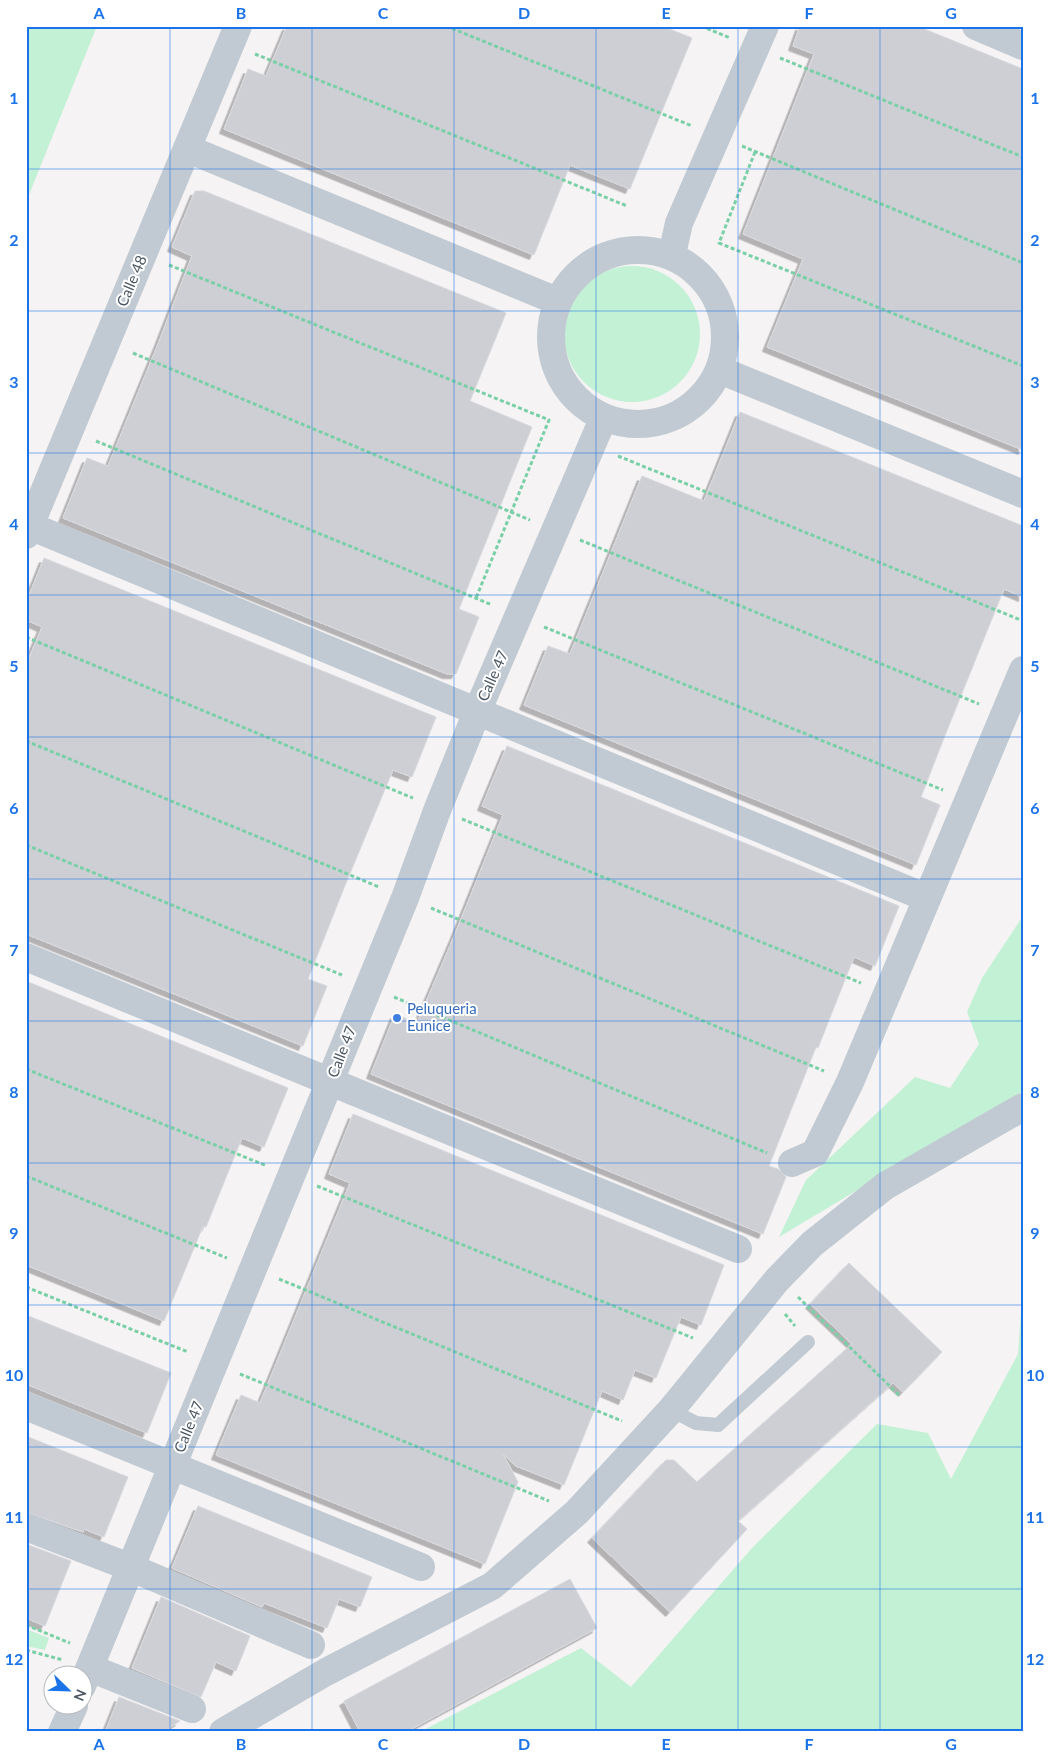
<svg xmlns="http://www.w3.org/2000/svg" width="1049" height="1758" viewBox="0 0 1049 1758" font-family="Lato,sans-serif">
<defs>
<filter id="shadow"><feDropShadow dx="-4.5" dy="4.5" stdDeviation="0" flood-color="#0004"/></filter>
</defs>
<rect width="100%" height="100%" fill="#f5f3f3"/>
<g fill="#c3f1d5">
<path d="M 26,26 L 97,26 L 26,202 Z"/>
<circle cx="632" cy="334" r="68"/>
<path d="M 1023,916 L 1023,1091 L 779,1237 L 806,1180 L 915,1077 L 950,1088 L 979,1044 L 967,1012 L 982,978 Z"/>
<path d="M 1023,1284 L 1023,1732 L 420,1732 L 581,1648 L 631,1687 L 752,1548 L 877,1424 L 928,1433 L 951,1479 L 1018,1354 Z"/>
<path d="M 26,1629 L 49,1638 L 45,1650 L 26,1646 Z"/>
</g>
<g fill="#cdcfd5" stroke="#d7d9de" filter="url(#shadow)">
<path d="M 287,26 L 662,26 L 692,38 L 630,189 L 570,165 L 534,255 L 224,129 L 248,69 L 266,76 Z"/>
<path d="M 800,26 L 917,26 L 1023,69 L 1023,450 L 767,347 L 803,259 L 743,234 L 814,54 L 793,46 Z"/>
<path d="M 195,191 L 204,191 L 506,313 L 470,401 L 532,427 L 459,609 L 479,617 L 456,674 L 447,674 L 63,518 L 87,458 L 108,466 L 158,344 L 192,256 L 172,247 Z"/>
<path d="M 740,412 L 1023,526 L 1023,597 L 1004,589 L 944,738 L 921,797 L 940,805 L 916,865 L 524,705 L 548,646 L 570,654 L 642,476 L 704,501 Z"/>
<path d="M 44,558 L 436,717 L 412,777 L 393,770 L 344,888 L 308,979 L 327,986 L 303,1046 L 26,934 L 26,665 L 42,627 L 26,620 L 26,603 Z"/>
<path d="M 507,746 L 899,906 L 875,966 L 854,957 L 818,1048 L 816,1047 L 769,1166 L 778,1169 L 786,1177 L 763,1234 L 371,1074 L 395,1014 L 417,1023 L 455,934 L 503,815 L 482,806 Z"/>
<path d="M 26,981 L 288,1088 L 264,1147 L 242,1138 L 206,1227 L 203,1226 L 164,1321 L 26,1265 Z"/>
<path d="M 353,1114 L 724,1265 L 701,1325 L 681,1317 L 656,1378 L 635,1370 L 623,1400 L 602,1391 L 564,1485 L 516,1466 L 503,1454 L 518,1482 L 485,1564 L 216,1455 L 241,1395 L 260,1403 L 350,1183 L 329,1174 Z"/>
<path d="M 849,1263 L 942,1352 L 903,1392 L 893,1383 L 738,1521 L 747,1529 L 670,1612 L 592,1538 L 666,1460 L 674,1460 L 697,1482 L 852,1344 L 810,1304 Z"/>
<path d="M 26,1315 L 171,1373 L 147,1433 L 26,1384 Z"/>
<path d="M 26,1436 L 128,1477 L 104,1537 L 84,1529 L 83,1532 L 26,1512 Z"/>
<path d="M 198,1506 L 372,1577 L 360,1607 L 339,1599 L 327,1628 L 264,1603 L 262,1607 L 172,1568 Z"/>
<path d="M 26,1544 L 71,1561 L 45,1626 L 26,1618 Z"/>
<path d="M 570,1579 L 597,1628 L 406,1732 L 360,1732 L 344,1701 Z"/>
<path d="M 161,1597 L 250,1636 L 236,1671 L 216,1662 L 201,1697 L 132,1668 Z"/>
<path d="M 119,1697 L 180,1721 L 163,1732 L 105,1732 Z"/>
</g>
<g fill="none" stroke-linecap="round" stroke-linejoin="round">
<g stroke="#7ad0a6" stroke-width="3" stroke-dasharray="4 2.5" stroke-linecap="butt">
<path d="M 446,26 L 692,126"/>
<path d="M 701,26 L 730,38"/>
<path d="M 255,54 L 627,206"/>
<path d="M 780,58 L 1023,157"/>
<path d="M 742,146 L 1023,263"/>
<path d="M 755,152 L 719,243 L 1023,366"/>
<path d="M 169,265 L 549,420 L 476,598"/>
<path d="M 133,353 L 530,520"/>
<path d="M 96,441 L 492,605"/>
<path d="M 618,456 L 1023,621"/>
<path d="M 580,540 L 979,704"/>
<path d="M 544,627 L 943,790"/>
<path d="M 26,637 L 413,798"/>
<path d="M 26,741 L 379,887"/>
<path d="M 462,819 L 861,983"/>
<path d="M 26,845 L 342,975"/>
<path d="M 431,908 L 824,1071"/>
<path d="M 394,997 L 767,1153"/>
<path d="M 26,1069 L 267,1166"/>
<path d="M 26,1176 L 227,1258"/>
<path d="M 317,1186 L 693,1338"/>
<path d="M 279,1279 L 622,1421"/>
<path d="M 26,1287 L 188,1352"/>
<path d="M 798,1297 L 899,1395"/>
<path d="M 785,1314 L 795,1326"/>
<path d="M 240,1374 L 549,1501"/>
<path d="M 26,1625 L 70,1643"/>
<path d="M 26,1650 L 63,1660"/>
</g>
<path stroke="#c1cad2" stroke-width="14" d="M 671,1410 L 696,1423 L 718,1425 L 808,1342"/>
<g stroke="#c1cad2" stroke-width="28">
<path d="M 976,26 L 1023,46"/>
<path d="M 188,149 L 557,301"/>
<circle cx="638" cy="337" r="87"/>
<path d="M 672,254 L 679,223 L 765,26"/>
<path d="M 720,370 L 1023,494"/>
<path d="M 30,526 L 927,898"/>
<path d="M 26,535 L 238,26"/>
<path d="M 26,957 L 738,1249"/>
<path d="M 792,1163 L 815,1153 L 850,1082 L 1023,670"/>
<path d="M 26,1406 L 421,1567"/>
<path d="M 26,1527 L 132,1568 L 311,1645"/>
<path d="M 90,1668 L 192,1709"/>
<path d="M 82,1686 L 405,898 L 438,808 L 477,712 L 603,419"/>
<path d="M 62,1732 L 74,1706"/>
<path d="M 223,1732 L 326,1672 L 492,1586 L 577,1512 L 671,1410 L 777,1280 L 812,1244 L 885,1186 L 1023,1107"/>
</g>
</g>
<path fill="none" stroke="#1a73e8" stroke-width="1" stroke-opacity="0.55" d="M 170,26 L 170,1732M 312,26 L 312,1732M 454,26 L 454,1732M 596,26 L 596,1732M 738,26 L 738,1732M 880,26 L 880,1732M 26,169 L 1023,169M 26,311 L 1023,311M 26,453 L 1023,453M 26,595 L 1023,595M 26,737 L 1023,737M 26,879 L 1023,879M 26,1021 L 1023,1021M 26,1163 L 1023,1163M 26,1305 L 1023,1305M 26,1447 L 1023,1447M 26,1589 L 1023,1589"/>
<circle fill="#3f7fe0" stroke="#fff" stroke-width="2" cx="397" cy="1018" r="5"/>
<g text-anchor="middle" stroke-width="4" stroke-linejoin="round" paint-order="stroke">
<g font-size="15" fill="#4a5661" stroke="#fff">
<text transform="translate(132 281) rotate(-67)" y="5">Calle 48</text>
<text transform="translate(493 676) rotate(-66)" y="5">Calle 47</text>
<text transform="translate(342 1052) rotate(-69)" y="5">Calle 47</text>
<text transform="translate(189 1427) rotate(-68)" y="5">Calle 47</text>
</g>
<g font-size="15" fill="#366cbe" stroke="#fff" text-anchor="start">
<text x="407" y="1014">Peluqueria<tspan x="407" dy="17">Eunice</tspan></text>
</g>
</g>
<rect width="1049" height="1758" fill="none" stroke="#ffffff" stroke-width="55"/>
<g transform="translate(68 1690) rotate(113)"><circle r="24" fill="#ffffff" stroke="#b7bbc0"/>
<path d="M0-4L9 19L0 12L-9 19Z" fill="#1a73e8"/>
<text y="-8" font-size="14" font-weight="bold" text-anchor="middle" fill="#4a5661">N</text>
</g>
<rect x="28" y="28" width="994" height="1702" fill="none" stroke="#1a73e8" stroke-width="2"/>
<g font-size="16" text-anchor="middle" font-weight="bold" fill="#1a73e8">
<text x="99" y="19">A</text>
<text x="241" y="19">B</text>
<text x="383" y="19">C</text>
<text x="524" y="19">D</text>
<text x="666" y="19">E</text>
<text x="809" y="19">F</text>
<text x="951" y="19">G</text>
<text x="14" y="104">1</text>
<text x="1035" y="104">1</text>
<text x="14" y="246">2</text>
<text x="1035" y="246">2</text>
<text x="14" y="388">3</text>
<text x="1035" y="388">3</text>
<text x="14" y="530">4</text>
<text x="1035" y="530">4</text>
<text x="14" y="672">5</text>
<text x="1035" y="672">5</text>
<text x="14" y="814">6</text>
<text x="1035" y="814">6</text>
<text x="14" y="956">7</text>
<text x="1035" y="956">7</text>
<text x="14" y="1098">8</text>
<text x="1035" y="1098">8</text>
<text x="14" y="1239">9</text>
<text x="1035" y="1239">9</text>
<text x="14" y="1381">10</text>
<text x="1035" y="1381">10</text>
<text x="14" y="1523">11</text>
<text x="1035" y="1523">11</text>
<text x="14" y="1665">12</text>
<text x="1035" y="1665">12</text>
<text x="99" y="1750">A</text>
<text x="241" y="1750">B</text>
<text x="383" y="1750">C</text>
<text x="524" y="1750">D</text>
<text x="666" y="1750">E</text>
<text x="809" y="1750">F</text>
<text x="951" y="1750">G</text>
</g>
</svg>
